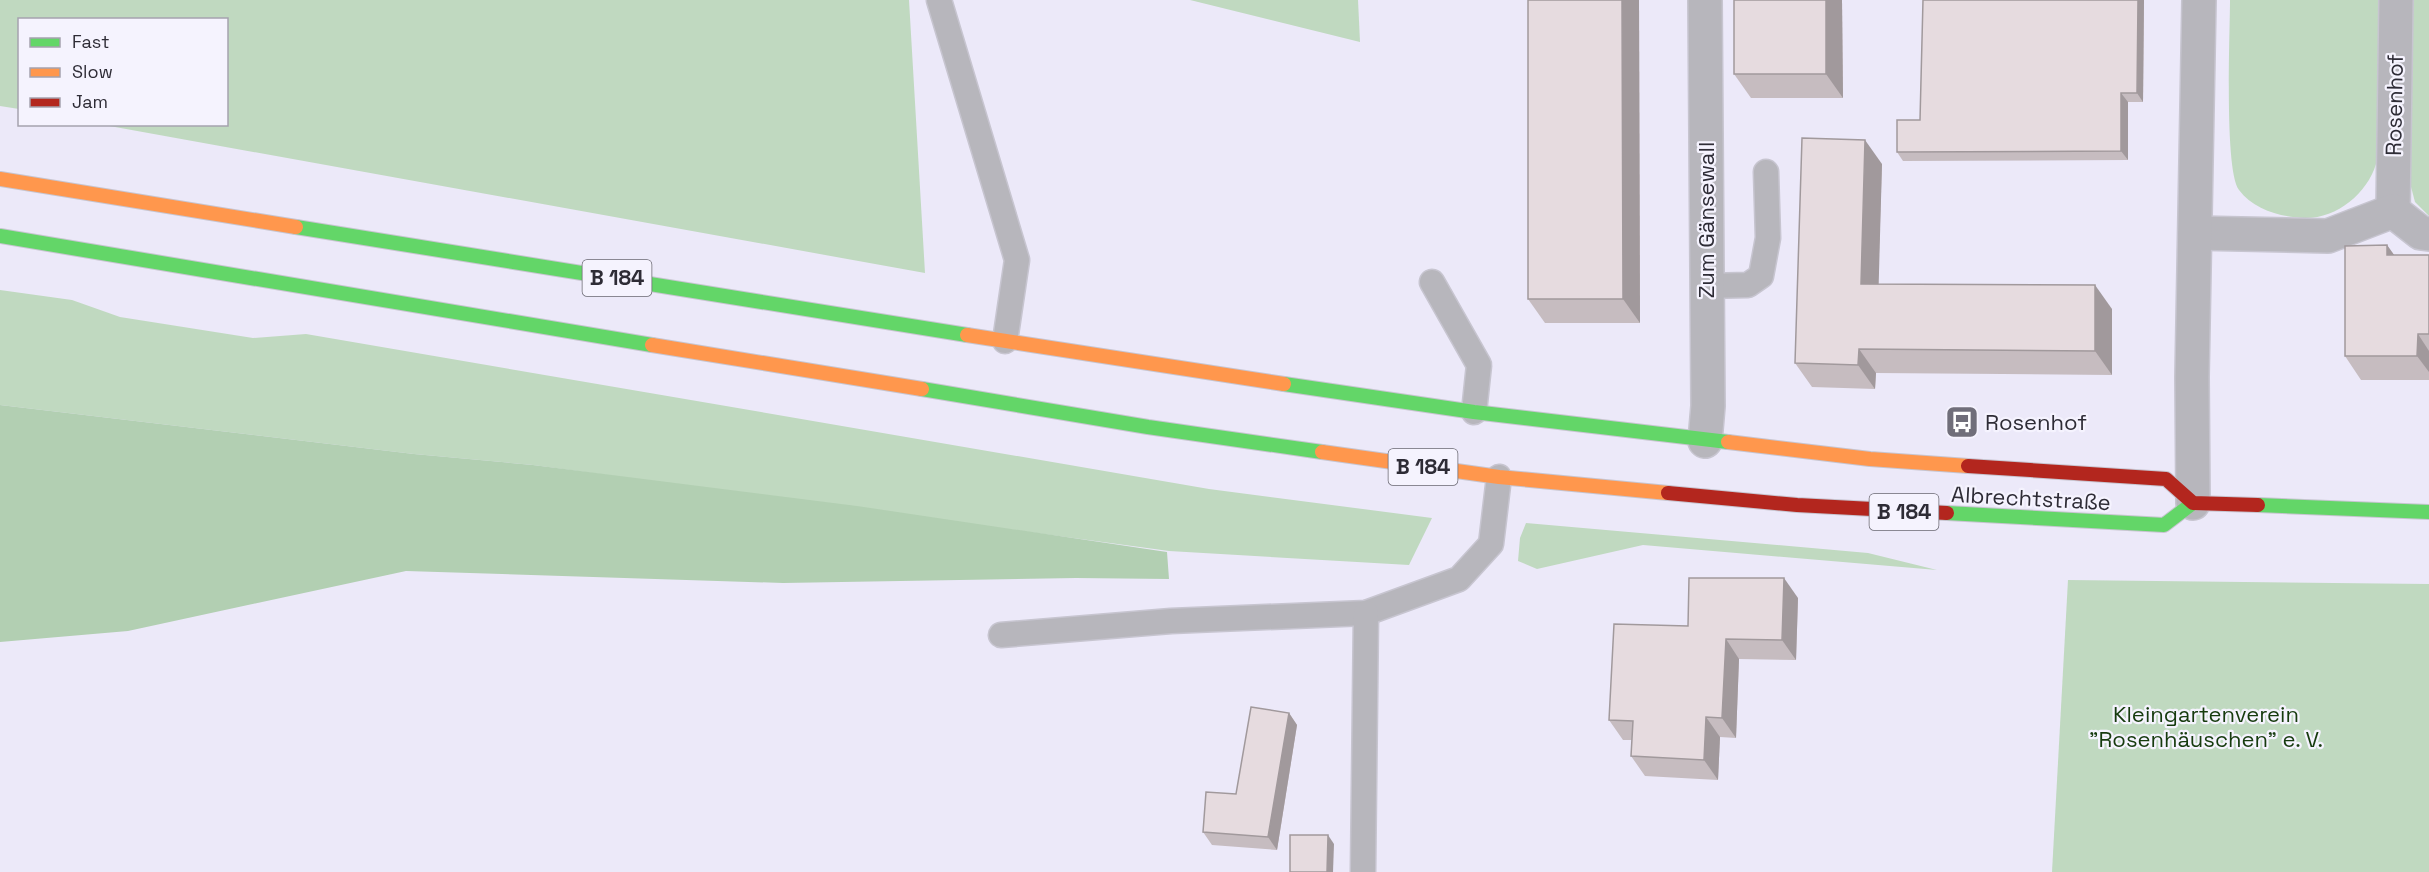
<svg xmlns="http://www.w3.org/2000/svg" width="2429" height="872" viewBox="0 0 2429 872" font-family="'Space Grotesk',sans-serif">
<rect width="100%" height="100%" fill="#ece9f9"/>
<g fill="#c0d9c0">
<path d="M 0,0 L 909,0 L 925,273 L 104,125 L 226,124 L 226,20 L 20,20 L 19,109 L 0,106 Z"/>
<path d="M 1190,0 L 1358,0 L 1360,42 Z"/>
<path d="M 2230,0 L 2384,0 C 2383,29 2383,58 2383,87 C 2382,112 2383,139 2376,164 C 2367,194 2336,219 2304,218 C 2281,217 2254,210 2239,190 C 2224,170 2230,33 2230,0 Z"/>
<path d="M 2413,0 L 2429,0 L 2429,216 L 2415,202 L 2410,183 Z"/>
<path d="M 0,290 L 72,300 L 120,317 L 253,338 L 306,334 L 1209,489 L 1432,518 L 1409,565 L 1169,551 L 533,465 L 414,454 L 0,405 Z"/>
<path d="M 1526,523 L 1868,553 L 1937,570 L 1643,545 L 1537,569 L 1518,561 L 1520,538 Z"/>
<path d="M 2068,580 L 2429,584 L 2429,872 L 2052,872 Z"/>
</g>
<path fill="#b2cfb2" d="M 0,405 L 414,454 L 533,465 L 857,506 L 1167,552 L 1169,579 L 1076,578 L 783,583 L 406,571 L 128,631 L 0,642 Z"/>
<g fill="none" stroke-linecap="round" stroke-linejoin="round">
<defs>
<g id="lane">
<path d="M 939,0 L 1017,260 L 1005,341"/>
<path d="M 1432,282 L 1479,365 L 1474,412"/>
<path d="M 1705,286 L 1748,285 L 1761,276 L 1768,238 L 1766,172"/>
<path d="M 1001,635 L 1171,621 L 1366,613 L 1459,579 L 1491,544 L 1499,477"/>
<path d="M 1363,872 L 1366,613"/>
</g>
<g id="street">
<path d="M 2393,211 L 2396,0"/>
<path d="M 2195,233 L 2328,236 L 2393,211 L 2421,233 L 2429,234"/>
<path d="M 1705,441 L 1708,406 L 1705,0"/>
<path d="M 2193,503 L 2192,377 L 2199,0"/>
</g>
<g id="fast">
<path d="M 296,227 L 967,335"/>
<path d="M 0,236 L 652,345"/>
<path d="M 1284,384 L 1474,412 L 1728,442"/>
<path d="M 922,389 L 1148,427 L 1322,452"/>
<path d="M 2258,505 L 2429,512"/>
<path d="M 1947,513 L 2164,525 L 2193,503"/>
</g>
<g id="slow">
<path d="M 0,179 L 296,227"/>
<path d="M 967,335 L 1284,384"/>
<path d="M 652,345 L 922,389"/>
<path d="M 1728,442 L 1870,459 L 1968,466"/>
<path d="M 1322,452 L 1499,477 L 1668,493"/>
</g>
<g id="jam">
<path d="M 1968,466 L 2166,479 L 2193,503 L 2258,505"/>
<path d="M 1668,493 L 1797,505 L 1947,513"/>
</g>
</defs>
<use href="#lane" stroke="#c7c5d0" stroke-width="27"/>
<use href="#street" stroke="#c7c5d0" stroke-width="36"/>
<use href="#fast" stroke="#c7c5d0" stroke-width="16"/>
<use href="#slow" stroke="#c7c5d0" stroke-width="16"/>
<use href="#jam" stroke="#c7c5d0" stroke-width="16"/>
<use href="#lane" stroke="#b7b6bc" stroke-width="24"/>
<use href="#street" stroke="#b7b6bc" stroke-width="33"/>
<use href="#fast" stroke="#63d668" stroke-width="14"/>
<use href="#slow" stroke="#ff974d" stroke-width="14"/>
<use href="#jam" stroke="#b3261e" stroke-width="14"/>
</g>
<g fill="#c6bcc0">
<path d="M 1528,0 L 1639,0 L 1640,323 L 1545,323 L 1528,299 Z"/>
<path d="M 1734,0 L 1842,0 L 1843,98 L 1751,98 L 1734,74 Z"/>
<path d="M 1923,0 L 2144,0 L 2143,102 L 2128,102 L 2128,160 L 1903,161 L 1897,152 L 1920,120 Z"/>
<path d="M 1882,164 L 1878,284 L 2112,309 L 2112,375 L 1876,373 L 1875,389 L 1812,387 L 1795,363 Z"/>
<path d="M 2387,245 L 2394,255 L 2429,255 L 2429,380 L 2361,380 L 2345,356 Z"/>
<path d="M 1798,598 L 1796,660 L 1739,659 L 1736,738 L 1720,737 L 1718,780 L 1645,776 L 1631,756 L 1632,740 L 1623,740 L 1609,720 L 1688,626 Z"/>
<path d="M 1289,713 L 1297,725 L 1277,850 L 1212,845 L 1203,832 L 1236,794 Z"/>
</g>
<g fill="#a1999c">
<path d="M 1622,0 L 1639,0 L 1640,323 L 1623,299 Z"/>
<path d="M 1826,0 L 1842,0 L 1843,98 L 1826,74 Z"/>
<path d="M 2138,0 L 2144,0 L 2143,102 L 2137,93 Z"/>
<path d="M 2121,93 L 2128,102 L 2128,160 L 2121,151 Z"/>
<path d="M 1865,140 L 1882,164 L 1878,308 L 1861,284 Z"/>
<path d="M 2387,245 L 2404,269 L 2387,255 Z"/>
<path d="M 2095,285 L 2112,309 L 2112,375 L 2095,351 Z"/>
<path d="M 2418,334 L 2429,351 L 2429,372 L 2417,356 Z"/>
<path d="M 1859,349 L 1876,373 L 1875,389 L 1858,365 Z"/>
<path d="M 1784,578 L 1798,598 L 1796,660 L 1782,640 Z"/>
<path d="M 1726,639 L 1739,659 L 1736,738 L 1722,718 Z"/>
<path d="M 1289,713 L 1297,725 L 1277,850 L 1268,837 Z"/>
<path d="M 1706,717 L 1720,737 L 1718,780 L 1704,760 Z"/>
<path d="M 1328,835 L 1334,844 L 1333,872 L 1327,872 Z"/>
</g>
<g fill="#e6dbdf" stroke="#a1999c" stroke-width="1.5">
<path d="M 1528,0 L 1622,0 L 1623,299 L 1528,299 Z"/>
<rect x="1734" y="0" width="92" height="74"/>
<path d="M 1923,0 L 2138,0 L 2137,93 L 2121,93 L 2121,151 L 1897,152 L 1897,120 L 1920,120 Z"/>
<path d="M 1802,138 L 1865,140 L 1861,284 L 2095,285 L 2095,351 L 1859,349 L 1858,365 L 1795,363 Z"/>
<path d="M 2387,245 L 2387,255 L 2429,255 L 2429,334 L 2418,334 L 2417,356 L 2345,356 L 2345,246 Z"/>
<path d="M 1689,578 L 1784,578 L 1782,640 L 1726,639 L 1722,718 L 1706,717 L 1704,760 L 1631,756 L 1633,721 L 1609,720 L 1614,624 L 1688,626 Z"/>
<path d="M 1251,707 L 1289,713 L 1268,837 L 1203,832 L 1206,792 L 1236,794 Z"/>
<path d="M 1290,835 L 1328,835 L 1327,872 L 1290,872 Z"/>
</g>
<defs>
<symbol id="bus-square" viewBox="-11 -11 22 22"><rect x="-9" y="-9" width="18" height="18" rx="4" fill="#706e7a" stroke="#f5f3fe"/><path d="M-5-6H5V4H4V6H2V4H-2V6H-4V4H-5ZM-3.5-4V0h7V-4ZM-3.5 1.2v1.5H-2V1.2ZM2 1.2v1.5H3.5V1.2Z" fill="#fff"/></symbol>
</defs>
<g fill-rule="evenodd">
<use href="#bus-square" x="1943" y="403" width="38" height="38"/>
</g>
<g text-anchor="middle" stroke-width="4.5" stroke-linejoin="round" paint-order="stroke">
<g fill="#f5f3fe" stroke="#6a6872" stroke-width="1.5">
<rect x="582.5" y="260" width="69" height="36" rx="4.5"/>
<rect x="1388.5" y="449" width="69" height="36" rx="4.5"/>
<rect x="1869.5" y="494" width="69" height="36" rx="4.5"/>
</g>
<g font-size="21" font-weight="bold" fill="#2e2c36">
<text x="617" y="285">B 184</text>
<text x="1423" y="474">B 184</text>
<text x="1904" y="519">B 184</text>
</g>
<g font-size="22" fill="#2e2c36" stroke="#f5f3fe">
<text transform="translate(2394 105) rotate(-89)" y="8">Rosenhof</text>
<text transform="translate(1706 220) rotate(-90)" y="8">Zum Gänsewall</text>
<text transform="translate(2031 498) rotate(3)" y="8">Albrechtstraße</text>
</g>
<g font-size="22" fill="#2e2c36" stroke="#f5f3fe" text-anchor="start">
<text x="1985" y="430">Rosenhof</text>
</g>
<g font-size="22" fill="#163b0e" stroke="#f5f3fe">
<text x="2206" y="722">Kleingartenverein<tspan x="2206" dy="25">"Rosenhäuschen" e. V.</tspan></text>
</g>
</g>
<rect x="18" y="18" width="210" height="108" fill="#f5f3fe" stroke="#a5a3ae" stroke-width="1.5"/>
<rect x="30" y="38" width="30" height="9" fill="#63d668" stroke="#a5a3ae" stroke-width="1.5"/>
<text x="72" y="48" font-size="18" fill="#2e2c36">Fast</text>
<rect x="30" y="68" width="30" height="9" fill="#ff974d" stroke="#a5a3ae" stroke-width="1.5"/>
<text x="72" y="78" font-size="18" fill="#2e2c36">Slow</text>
<rect x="30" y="98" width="30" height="9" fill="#b3261e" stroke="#a5a3ae" stroke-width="1.5"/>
<text x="72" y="108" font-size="18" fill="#2e2c36">Jam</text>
</svg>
